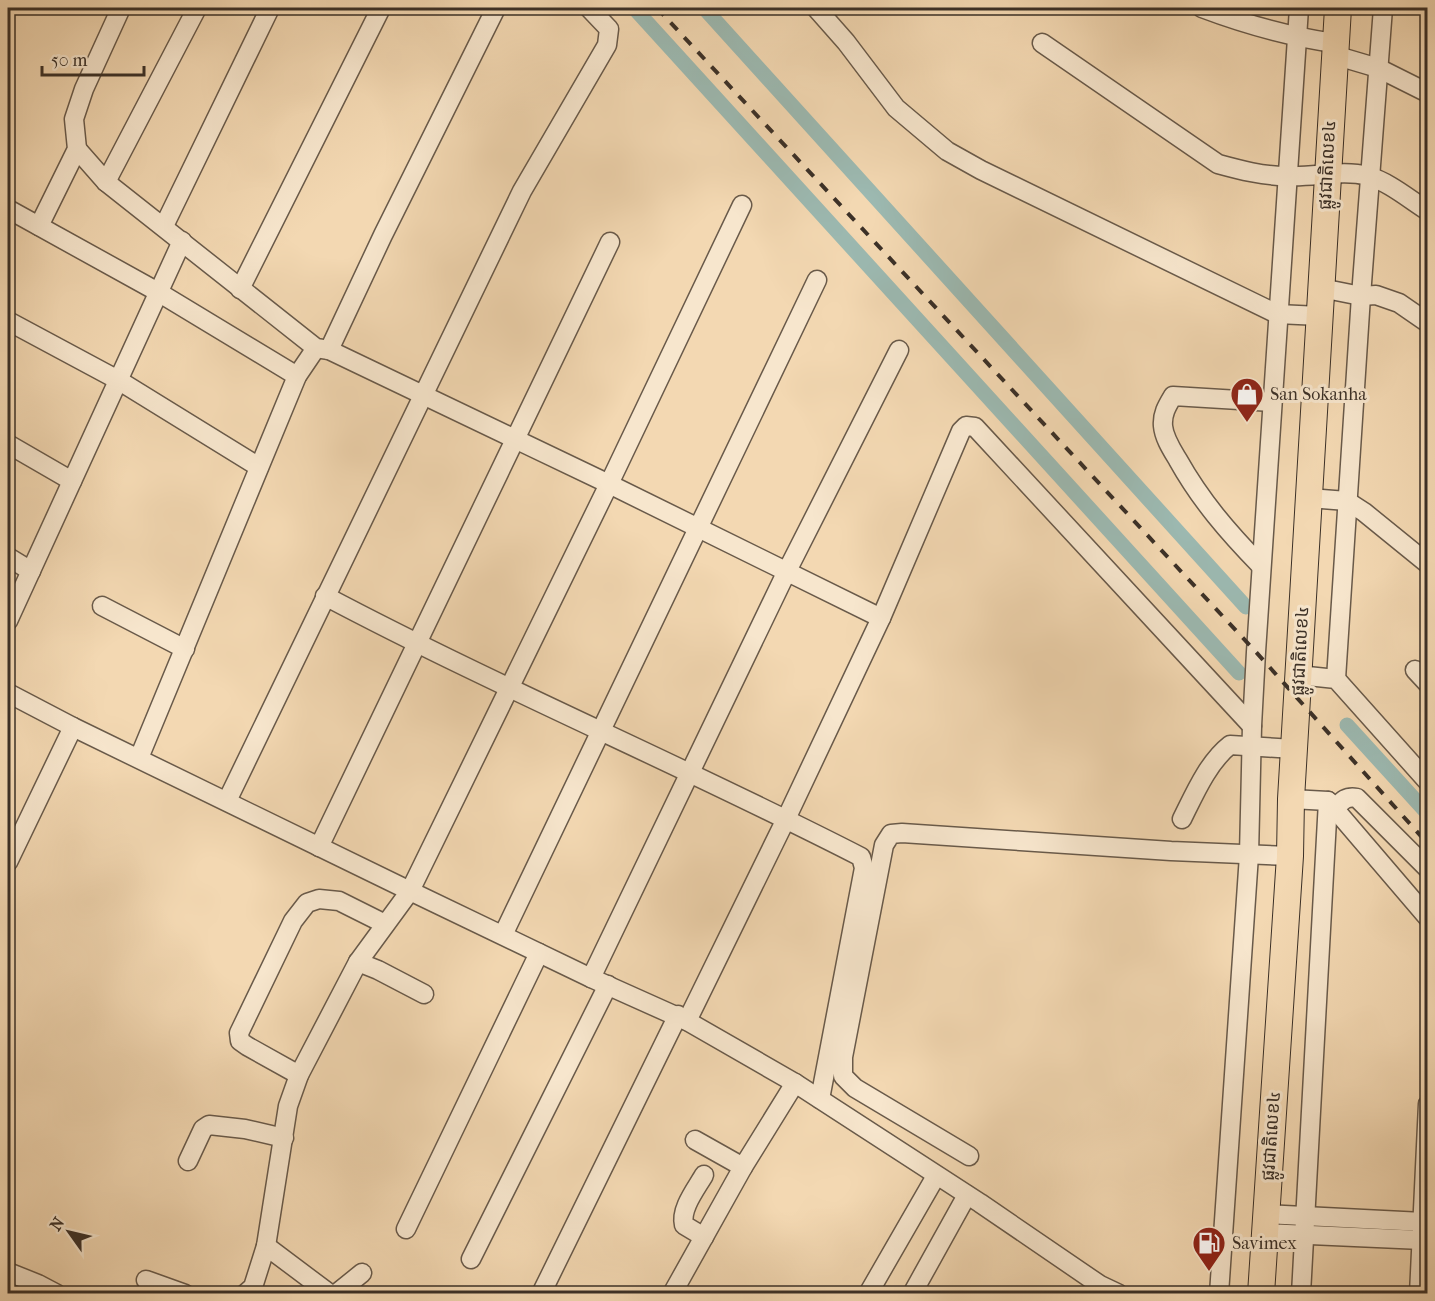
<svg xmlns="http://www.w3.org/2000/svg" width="1435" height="1301" viewBox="0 0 1435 1301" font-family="'IM FELL French Canon','Noto Sans Khmer',serif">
<rect width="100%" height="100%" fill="#f3d8b2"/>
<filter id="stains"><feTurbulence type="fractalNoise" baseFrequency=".00333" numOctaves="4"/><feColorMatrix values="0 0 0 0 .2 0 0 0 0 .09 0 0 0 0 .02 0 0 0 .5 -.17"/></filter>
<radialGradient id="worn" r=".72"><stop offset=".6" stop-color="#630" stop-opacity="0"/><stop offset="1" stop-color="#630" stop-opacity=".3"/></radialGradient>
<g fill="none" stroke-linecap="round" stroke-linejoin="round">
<g stroke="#9cb9b1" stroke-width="15">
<path d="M 634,8 L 1239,673"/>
<path d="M 704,8 L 1246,607"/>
<path d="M 1347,725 L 1428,814"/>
</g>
<defs>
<g id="minor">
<path d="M 816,8 L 846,42 L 896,108 L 947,151 L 981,170 L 1277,314 L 1320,316"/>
<path d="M 1202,8 C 1247,25 1286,36 1334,43"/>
<path d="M 1042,43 L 1218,164 C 1240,170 1263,176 1286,176 C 1314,178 1341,169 1368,176 C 1389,182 1409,199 1428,211"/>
<path d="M 1334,55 L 1378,68 L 1428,93"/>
<path d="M 77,149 L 106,182 L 316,348 L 329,350 L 609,484 L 881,618"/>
<path d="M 106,182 L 197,8"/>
<path d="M 8,209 L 158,292 L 297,376"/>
<path d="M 39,226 L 77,149 L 74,119 L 84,89 L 121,8"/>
<path d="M 164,226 L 270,8"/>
<path d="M 1321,288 L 1361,296 L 1376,295 L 1399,303 L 1428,323"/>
<path d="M 240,289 L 381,8"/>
<path d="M 8,321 L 118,380 L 259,467"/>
<path d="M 329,350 L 383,235 L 496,8"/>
<path d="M 8,444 L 72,481"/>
<path d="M 1309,498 L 1347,501 L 1364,512 L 1428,564"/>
<path d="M 8,557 L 31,571"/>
<path d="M 1261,566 C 1228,532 1201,501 1178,460 C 1172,450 1164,438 1163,426 C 1162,414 1167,406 1173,396 L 1272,402"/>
<path d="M 325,596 C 501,689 684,766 861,857 L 864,868 L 820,1099"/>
<path d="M 102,606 L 185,649"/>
<path d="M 8,621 L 182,241"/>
<path d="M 1415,670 L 1428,684"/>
<path d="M 1298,675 L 1336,679 L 1428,782"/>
<path d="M 1336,679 L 1361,296 L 1383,8"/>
<path d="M 8,693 L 73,727 L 410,891 L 591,978 L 687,1021 L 795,1083 L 980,1203 L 1100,1285 L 1119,1294"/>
<path d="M 139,758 L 297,376 L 316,348"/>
<path d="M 1291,799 L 1328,801 L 1428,918"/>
<path d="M 227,801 L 522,191 L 607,45 L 609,29 L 589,8"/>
<path d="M 1335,809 C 1342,801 1345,796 1357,798 L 1428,869"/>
<path d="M 1182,819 C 1194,795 1208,762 1230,745 L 1294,749"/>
<path d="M 319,847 L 610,242"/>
<path d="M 8,862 L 73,727"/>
<path d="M 503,935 L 817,280"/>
<path d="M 358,962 L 378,970 L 424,994"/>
<path d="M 591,978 L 787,571 L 899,350"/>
<path d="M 687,1021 L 786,819 L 881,618 L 961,431 L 966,426 L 975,427 L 1252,726"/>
<path d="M 299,1075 L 247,1046 L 240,1041 L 239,1033 L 293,921 L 307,903 L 319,899 L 339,901 L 385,924"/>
<path d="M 695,1140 L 743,1167"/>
<path d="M 969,1156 L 855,1088 L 843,1076 L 843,1057 L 884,845 L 891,834 L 902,833 L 1171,851 L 1290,856"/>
<path d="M 188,1161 L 203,1129 L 209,1125 L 245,1129 L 284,1138"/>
<path d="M 1265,1214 L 1423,1222"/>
<path d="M 406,1229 L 539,953"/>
<path d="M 1265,1233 L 1422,1240"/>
<path d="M 704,1237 L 684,1225 C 680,1209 696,1189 704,1175"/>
<path d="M 266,1246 L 330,1294"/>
<path d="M 471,1259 L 608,985"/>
<path d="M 8,1272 L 38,1284 L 57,1294"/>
<path d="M 146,1280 L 185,1294"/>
<path d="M 245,1294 L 253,1287 L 266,1246 L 288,1106 L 299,1075 L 358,962 L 410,891 L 609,484 L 742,205"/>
<path d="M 336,1294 L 362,1273"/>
<path d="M 541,1294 L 678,1015"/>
<path d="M 672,1294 L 743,1167 L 795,1083"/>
<path d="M 868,1294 L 936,1176"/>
<path d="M 912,1294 L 967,1195"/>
<path d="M 1219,1294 L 1249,855 L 1252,726 L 1256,652 L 1299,8"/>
<path d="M 1301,1294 L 1328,801"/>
<path d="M 1419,1294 L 1428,1104"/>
</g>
<path id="highway" d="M 1261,1294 L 1290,856 L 1291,799 L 1338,8"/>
</defs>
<use href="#minor" stroke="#695a4a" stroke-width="21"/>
<use href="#highway" stroke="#3b3027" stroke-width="28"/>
<use href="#minor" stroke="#f7e6cd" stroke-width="18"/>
<use href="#highway" stroke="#f3d8b2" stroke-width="26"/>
<path stroke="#3b3027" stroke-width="4" stroke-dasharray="10 10" stroke-linecap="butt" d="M 657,8 L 1256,652 L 1428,844"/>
</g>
<defs>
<symbol id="shop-pin" viewBox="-11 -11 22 30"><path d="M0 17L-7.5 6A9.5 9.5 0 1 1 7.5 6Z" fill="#8f2418" stroke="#f7e6cd"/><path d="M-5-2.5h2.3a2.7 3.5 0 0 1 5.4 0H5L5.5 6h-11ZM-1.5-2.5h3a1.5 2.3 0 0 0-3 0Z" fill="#fff"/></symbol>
<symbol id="fuel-pin" viewBox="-11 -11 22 30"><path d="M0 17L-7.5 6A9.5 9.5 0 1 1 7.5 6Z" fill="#8f2418" stroke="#f7e6cd"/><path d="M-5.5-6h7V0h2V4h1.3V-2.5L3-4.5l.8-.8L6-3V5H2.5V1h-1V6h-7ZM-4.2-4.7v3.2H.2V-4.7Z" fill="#fff"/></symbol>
</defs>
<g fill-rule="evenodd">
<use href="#shop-pin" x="1228" y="375" width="38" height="52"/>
<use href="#fuel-pin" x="1190" y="1224" width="38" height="52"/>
</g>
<g text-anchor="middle" stroke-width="6" stroke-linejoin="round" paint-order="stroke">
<g font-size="18" fill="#3b3027" stroke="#f7e6cd">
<text transform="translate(1327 165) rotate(-87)" y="6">ផ្លូវជាតិលេខ៤</text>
<text transform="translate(1300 651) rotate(-87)" y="6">ផ្លូវជាតិលេខ៤</text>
<text transform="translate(1271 1136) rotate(-86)" y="6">ផ្លូវជាតិលេខ៤</text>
</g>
<g font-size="18" fill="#3b3027" stroke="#f7e6cd" text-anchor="start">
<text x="1270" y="400">San Sokanha</text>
<text x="1232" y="1249">Savimex</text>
</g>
</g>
<rect width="1435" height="1301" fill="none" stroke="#f3d8b2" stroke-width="30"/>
<rect x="9" y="9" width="1417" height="1283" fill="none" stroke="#3b3027" stroke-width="3"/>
<rect x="15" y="15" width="1405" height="1271" fill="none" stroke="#3b3027" stroke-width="1.5"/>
<g transform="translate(69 1232) rotate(304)" stroke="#f7e6cd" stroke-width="4.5" paint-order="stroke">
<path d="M0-4.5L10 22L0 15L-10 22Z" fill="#3b3027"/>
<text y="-9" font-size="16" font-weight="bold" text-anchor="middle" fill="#3b3027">N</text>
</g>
<path d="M42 66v9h102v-9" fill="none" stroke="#3b3027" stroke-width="3"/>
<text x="51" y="66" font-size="18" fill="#3b3027" stroke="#f7e6cd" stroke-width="4.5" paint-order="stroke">50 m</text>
<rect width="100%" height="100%" filter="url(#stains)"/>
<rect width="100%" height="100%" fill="url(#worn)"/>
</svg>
